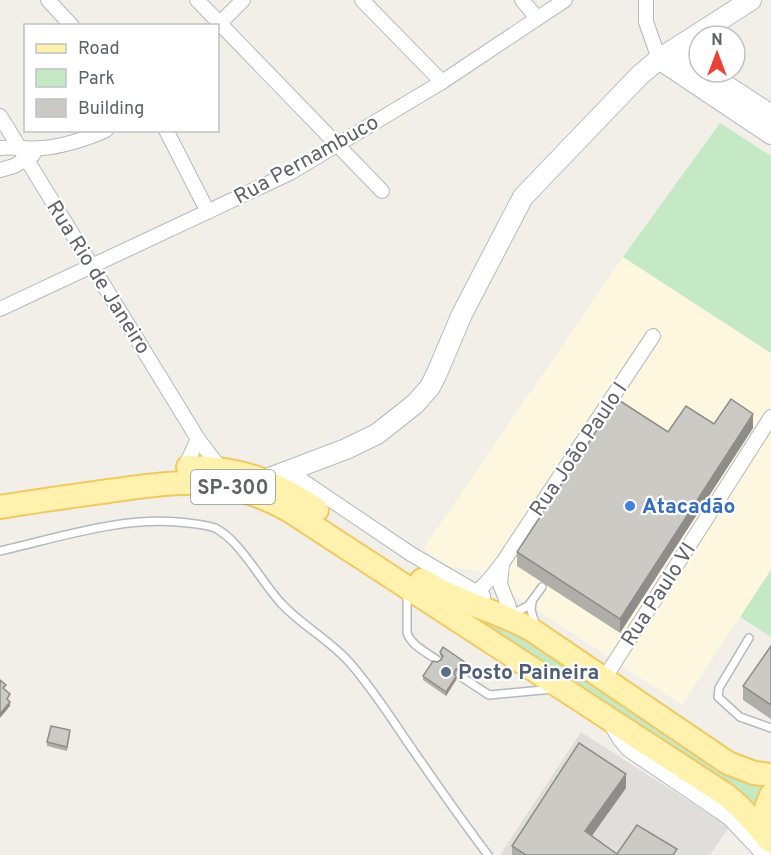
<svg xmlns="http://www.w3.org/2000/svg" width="771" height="855" viewBox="0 0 771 855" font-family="Overpass,sans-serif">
<rect width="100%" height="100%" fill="#f1efe8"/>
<path fill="#fef7e0" d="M 623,257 L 771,353 L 771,570 L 682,705 L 478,571 L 450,567 L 423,549 Z"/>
<path fill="#e0deda" d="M 581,732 L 729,827 L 710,855 L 500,855 Z"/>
<g fill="#c5e8c5">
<path d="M 720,123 L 771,156 L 771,353 L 623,257 Z"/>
<path d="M 771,570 L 771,637 L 740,617 Z"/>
<path d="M 455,610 L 516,634 L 766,783 L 760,793 L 756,810 Z"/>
</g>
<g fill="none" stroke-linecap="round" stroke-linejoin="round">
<defs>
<g id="lane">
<path d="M 0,551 C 61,537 125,515 188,523 C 196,524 207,525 215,528 C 240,540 262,583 281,603 C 302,626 329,639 350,663 C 371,687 388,713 406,740 C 433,779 459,817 488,855"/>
<path d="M 407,592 L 407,633 C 412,646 426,652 437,660"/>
<path d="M 532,602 L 531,610 L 534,620"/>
<path d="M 518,611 L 528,606 L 542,587"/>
<path d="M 749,638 L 719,688 L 718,697 L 740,717 L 771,728"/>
<path d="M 460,676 L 489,695 L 553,689"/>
</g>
<g id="street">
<path d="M 48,0 L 72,26"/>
<path d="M 197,0 L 382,191"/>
<path d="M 362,0 L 442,82"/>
<path d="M 522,0 L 537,18"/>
<path d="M 646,0 L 646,22 L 659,59"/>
<path d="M 217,26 L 243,0"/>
<path d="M 0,116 L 198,439 L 220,468"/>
<path d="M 166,130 L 208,212"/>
<path d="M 0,148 C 14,146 28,150 42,148 C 61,147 89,138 106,130"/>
<path d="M 0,170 L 14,166 L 33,155"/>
<path d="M 0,309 L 290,173 L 442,82 L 565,0"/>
<path d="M 185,467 L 198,439"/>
<path d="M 288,471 L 411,554 L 483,596"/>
<path d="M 502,564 L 500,584 L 509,607"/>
<path d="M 464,601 C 481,591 491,578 503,562 L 653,336"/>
<path d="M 604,679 L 771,417"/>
<path d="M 610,723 L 621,741 L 629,750 L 729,818 L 764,855"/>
</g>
<g id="secondary">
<path d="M 672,51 L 699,68"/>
<path d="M 659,59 L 771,134"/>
<path d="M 705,72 L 771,115"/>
<path d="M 264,480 L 346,449 L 377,434 L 415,404 L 430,387 L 437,373 L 462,314 L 523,197 L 640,75 L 659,59 L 751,0"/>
</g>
<g id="primary">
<path d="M 188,467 C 242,468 272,480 317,510"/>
<path d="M 0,507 C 36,501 73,496 109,491 C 179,481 225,474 290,511 L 726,795 L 739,806 L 771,841"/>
<path d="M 422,580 C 456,602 496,610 532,630 L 728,763 L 754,773 L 771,775"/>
<path d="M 766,837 L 766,808 L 771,795"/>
</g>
</defs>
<use href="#lane" stroke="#b5b8bc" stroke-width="10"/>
<use href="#street" stroke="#b5b8bc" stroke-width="16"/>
<use href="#secondary" stroke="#b6babf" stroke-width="22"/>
<use href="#primary" stroke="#f2c960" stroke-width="26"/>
<use href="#lane" stroke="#fff" stroke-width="7"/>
<use href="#street" stroke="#fff" stroke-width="14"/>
<use href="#secondary" stroke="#fff" stroke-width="20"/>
<use href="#primary" stroke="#fff2af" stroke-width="22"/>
</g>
<g fill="#afaea9">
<path d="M 714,424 L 753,428 L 620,633 L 517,566 L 517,552 L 668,432 Z"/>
<path d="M 771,646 L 771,719 L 743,700 L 743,686 Z"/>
<path d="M 440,652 L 466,667 L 463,671 L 456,672 L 456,680 L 446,696 L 423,680 L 423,676 L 437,662 L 441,660 L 442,658 L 440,655 Z"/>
<path d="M 70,733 L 67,751 L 47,746 L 47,742 Z"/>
<path d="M 626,788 L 592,836 L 617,854 L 677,855 L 512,855 L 512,846 Z"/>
</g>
<g fill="#8f8d8a">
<path d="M 753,414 L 753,428 L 620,633 L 620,619 Z"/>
<path d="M 456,677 L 456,680 L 446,696 L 446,692 Z"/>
<path d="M 10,702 L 10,706 L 0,718 L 0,714 Z"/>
<path d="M 626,774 L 626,788 L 585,845 L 585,831 Z"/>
</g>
<g fill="#cccac5" stroke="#8f8d8a" stroke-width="1.5">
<path d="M 617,399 L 668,432 L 686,406 L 714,424 L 731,399 L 753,414 L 620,619 L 517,552 Z"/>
<path d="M 771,646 L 771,705 L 743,686 Z"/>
<path d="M 443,647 L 466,663 L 463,668 L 456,669 L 454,673 L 456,677 L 446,692 L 423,676 L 433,661 L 437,662 L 441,660 L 443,656 L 440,652 Z"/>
<path d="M 0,680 L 6,685 L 3,688 L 10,694 L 7,699 L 10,702 L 0,714 Z"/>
<path d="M 51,726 L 70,730 L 67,747 L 47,742 Z"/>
<path d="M 579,743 L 626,774 L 585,831 L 617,854 L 637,825 L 677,849 L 673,855 L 526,855 L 512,846 Z"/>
</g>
<circle fill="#3f7fe0" stroke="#fff" stroke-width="2" cx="630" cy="506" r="6"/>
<circle fill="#5c6f8a" stroke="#fff" stroke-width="2" cx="446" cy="672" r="6"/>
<g text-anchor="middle" stroke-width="4.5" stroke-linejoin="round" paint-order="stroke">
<rect fill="#fff" stroke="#8f9295" stroke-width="1.5" x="191" y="470" width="84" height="34" rx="4.5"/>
<g font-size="20" font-weight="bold" fill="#5f6368">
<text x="233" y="494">SP-300</text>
</g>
<g font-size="21" fill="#5f6368" stroke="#fff">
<text transform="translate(306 159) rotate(-29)" y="7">Rua Pernambuco</text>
<text transform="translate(99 277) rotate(58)" y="7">Rua Rio de Janeiro</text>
<text transform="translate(578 449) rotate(-56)" y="7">Rua João Paulo I</text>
<text transform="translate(658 594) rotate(-57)" y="7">Rua Paulo VI</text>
</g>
<g font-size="21" font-weight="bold" fill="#366cbe" stroke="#fff" text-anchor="start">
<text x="642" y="513">Atacadão</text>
</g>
<g font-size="21" font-weight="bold" fill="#4e5e75" stroke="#fff" text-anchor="start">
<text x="458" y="679">Posto Paineira</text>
</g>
</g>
<rect x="24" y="24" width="195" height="108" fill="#ffffff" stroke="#bfc1c3" stroke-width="1.5"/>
<rect x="36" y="44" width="30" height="9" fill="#fff2af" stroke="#bfc1c3" stroke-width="1.5"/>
<text x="78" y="54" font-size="18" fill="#5f6368">Road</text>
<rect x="36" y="69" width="30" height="18" fill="#c5e8c5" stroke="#bfc1c3" stroke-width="1.5"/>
<text x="78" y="84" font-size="18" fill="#5f6368">Park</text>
<rect x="36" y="99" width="30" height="18" fill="#cccac5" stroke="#bfc1c3" stroke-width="1.5"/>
<text x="78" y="114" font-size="18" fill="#5f6368">Building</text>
<g transform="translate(717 54)"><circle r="28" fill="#ffffff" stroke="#bfc1c3" stroke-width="1.5"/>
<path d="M0-4.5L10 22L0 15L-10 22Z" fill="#ea4335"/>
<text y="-9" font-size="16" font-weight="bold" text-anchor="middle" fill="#5f6368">N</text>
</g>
</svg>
